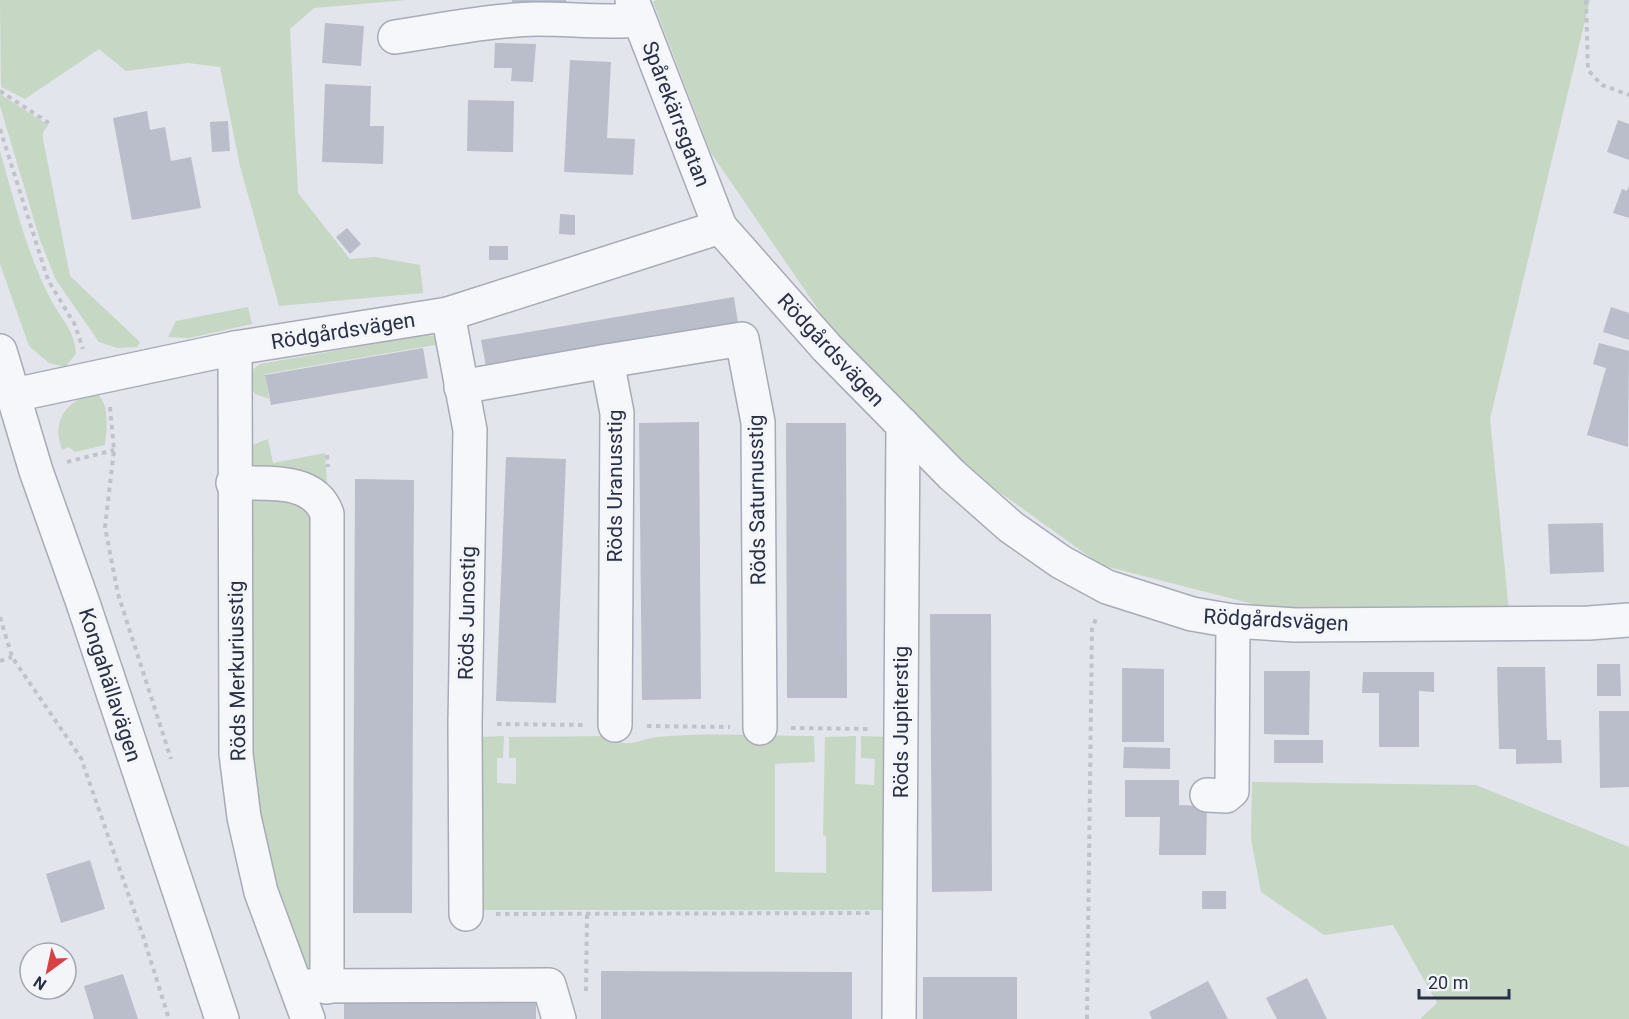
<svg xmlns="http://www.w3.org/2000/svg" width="1629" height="1019" viewBox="0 0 1629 1019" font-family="Roboto,sans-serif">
<rect width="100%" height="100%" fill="#e3e5ec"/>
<g fill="#c6d7c3">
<path d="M 0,0 L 408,0 L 314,8 L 290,29 L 298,193 L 350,259 L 375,257 L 420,265 L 423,293 L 279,306 L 240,166 L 220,67 L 188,63 L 126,71 L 99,49 L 25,99 L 1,87 Z"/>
<path d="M 656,0 L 1590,0 L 1490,419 L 1509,611 L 1272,609 L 1101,565 L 970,471 L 837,337 L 711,153 L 653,2 Z"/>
<path d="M 0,94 L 48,125 L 43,133 L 43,139 L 70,276 L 140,342 L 137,347 L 117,348 L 99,342 L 56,280 L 40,240 L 0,106 Z"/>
<path d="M 0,151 C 14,200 26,251 49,296 C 59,317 75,329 76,354 L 65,367 L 49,363 L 29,346 L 0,264 Z"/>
<path d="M 248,307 L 252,324 L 189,338 L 168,337 L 176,321 Z"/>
<path d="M 424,335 L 436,336 L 441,344 L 265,374 L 269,399 L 255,394 L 250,386 L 252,370 L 260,364 Z"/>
<path d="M 96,393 C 110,403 107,430 105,445 L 75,452 L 69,447 L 62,450 C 51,418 67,401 96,393 Z"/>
<path d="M 268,439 L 273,463 L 325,453 L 327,483 L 263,483 L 252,476 L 252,445 Z"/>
<path d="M 252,499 L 303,501 L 315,510 L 313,967 L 309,968 L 301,962 L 265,850 L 251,778 Z"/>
<path d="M 504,736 L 503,758 L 497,758 L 497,783 L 516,784 L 516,758 L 509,758 L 509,737 L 611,736 C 625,751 641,738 658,737 C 709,732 763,736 814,736 L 815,762 L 775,764 L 775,872 L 826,873 L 826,836 L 823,835 L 825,737 L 856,736 L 855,784 L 874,785 L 875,759 L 861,758 L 861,736 L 893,737 L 893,910 L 476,910 L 477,737 Z"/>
<path d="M 1252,782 L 1476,785 L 1629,847 L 1629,1019 L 1420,1019 L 1437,1003 L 1393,925 L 1324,935 L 1261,892 L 1251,839 Z"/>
</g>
<g fill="#babeca">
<path d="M 512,0 L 566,0 L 566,4 L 512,2 Z"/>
<path d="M 325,23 L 364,26 L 361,66 L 322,63 Z"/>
<path d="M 495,43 L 536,44 L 533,82 L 511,81 L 512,68 L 494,68 Z"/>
<path d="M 570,60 L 611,62 L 607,138 L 635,139 L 633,175 L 564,172 Z"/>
<path d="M 325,84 L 371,86 L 370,126 L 384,126 L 383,164 L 322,162 Z"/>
<path d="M 468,100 L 514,101 L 513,152 L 467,151 Z"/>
<path d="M 147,111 L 150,130 L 165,127 L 171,161 L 191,157 L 201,208 L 132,220 L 113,118 Z"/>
<path d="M 1618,120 L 1629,124 L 1629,160 L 1607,152 Z"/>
<path d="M 228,121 L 230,151 L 212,152 L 210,122 Z"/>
<path d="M 1629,186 L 1629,218 L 1613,213 L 1622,189 L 1627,191 Z"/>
<path d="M 560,214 L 575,215 L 575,235 L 559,234 Z"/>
<path d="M 347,228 L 361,244 L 350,254 L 336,237 Z"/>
<rect x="489" y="246" width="19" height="14"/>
<path d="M 734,297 L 738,323 L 486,366 L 481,340 Z"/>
<path d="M 1611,307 L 1629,313 L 1629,340 L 1603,332 Z"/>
<path d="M 1599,343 L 1629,351 L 1628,447 L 1587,435 L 1606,368 L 1593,364 Z"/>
<path d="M 423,348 L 428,378 L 271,405 L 265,375 Z"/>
<path d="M 699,422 L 701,699 L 642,700 L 639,423 Z"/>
<path d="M 786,423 L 846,423 L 847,698 L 787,698 Z"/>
<path d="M 506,457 L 566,459 L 556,703 L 496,701 Z"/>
<path d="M 355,479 L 414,480 L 412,913 L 353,913 Z"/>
<path d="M 1603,523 L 1604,572 L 1550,574 L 1548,524 Z"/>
<path d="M 930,614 L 991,614 L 992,891 L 932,892 Z"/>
<path d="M 1597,664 L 1620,664 L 1621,696 L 1597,696 Z"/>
<path d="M 1497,667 L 1545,667 L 1547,740 L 1561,740 L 1562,763 L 1516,764 L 1516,749 L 1499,749 Z"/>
<path d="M 1122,668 L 1164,669 L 1164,742 L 1122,742 Z"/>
<path d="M 1264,671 L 1310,671 L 1309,735 L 1264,734 Z"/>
<path d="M 1363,672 L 1434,672 L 1434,692 L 1419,691 L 1419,747 L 1379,747 L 1379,693 L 1362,693 Z"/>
<path d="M 1599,711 L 1629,711 L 1629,787 L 1600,788 Z"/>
<rect x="1274" y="740" width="49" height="23"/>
<path d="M 1124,747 L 1170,748 L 1170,769 L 1123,768 Z"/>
<path d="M 1125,780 L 1179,780 L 1179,805 L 1207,806 L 1206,855 L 1159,855 L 1160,817 L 1125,817 Z"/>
<path d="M 90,860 L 105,909 L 61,923 L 46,874 Z"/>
<rect x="1202" y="891" width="24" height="18"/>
<path d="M 601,971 L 852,972 L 852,1019 L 601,1019 Z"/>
<path d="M 123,974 L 138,1019 L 94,1019 L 84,986 Z"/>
<rect x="923" y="977" width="94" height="42"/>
<path d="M 1307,978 L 1327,1019 L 1277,1019 L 1266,998 Z"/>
<path d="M 1208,981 L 1228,1019 L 1152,1019 L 1149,1012 Z"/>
<rect x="344" y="1002" width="192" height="17"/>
</g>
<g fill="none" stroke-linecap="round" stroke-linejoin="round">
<defs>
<g id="minor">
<path d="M 632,0 L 720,227"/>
<path d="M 395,37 C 442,30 489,20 537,19 C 572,19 605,23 639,20"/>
<path d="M 448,314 L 470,430 L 465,723 L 466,914"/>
<path d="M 235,348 L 236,754 L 244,817 L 261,892 L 308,1019"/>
<path d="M 0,351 L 36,471 L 83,603 L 222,1019"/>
<path d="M 607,361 L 742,339 L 758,422 L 760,728"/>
<path d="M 461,387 L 607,361 L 617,413 L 615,725"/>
<path d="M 14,395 L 235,348 L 448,314 L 720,227 L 827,348 L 952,475 L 1011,527 L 1061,562 L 1107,587 L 1192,614 L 1233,621 L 1295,625 L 1589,623 L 1629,620"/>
<path d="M 233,483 C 266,484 314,477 327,514 L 327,987"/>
<path d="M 1207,795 L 1226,796 L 1232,791 L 1233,621"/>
<path d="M 306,986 L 549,985 L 559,1019"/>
<path d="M 899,1019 L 903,425"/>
</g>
</defs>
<use href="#minor" stroke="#a7abb7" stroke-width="36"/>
<g stroke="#c1c3cb" stroke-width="4" stroke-dasharray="4.5 4.5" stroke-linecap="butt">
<path d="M 1586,0 L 1588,70 L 1602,85 L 1629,95"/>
<path d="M 0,91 L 52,125"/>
<path d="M 0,129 L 48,280 L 75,325 L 83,349"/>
<path d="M 110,407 L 114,450 L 105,527 L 118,594 L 171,759"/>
<path d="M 327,455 L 328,467"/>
<path d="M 67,462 L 114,450"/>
<path d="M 0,617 L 12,657 L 81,758 L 144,939 L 169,1019"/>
<path d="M 0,661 L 12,657"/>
<path d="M 497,724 L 586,725"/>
<path d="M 647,726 L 730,727"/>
<path d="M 791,728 L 870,729"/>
<path d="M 496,914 L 870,913"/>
<path d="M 586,991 L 587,914"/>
<path d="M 1087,1019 L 1092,629 L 1097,616"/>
</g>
<use href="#minor" stroke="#f6f7fa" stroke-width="33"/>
</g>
<g text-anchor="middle" stroke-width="6" stroke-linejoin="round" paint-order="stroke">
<g font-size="21" fill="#293046" stroke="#f3f5f9">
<text transform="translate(676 114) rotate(69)" y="7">Spårekärrsgatan</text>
<text transform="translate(343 331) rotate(-9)" y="7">Rödgårdsvägen</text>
<text transform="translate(831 350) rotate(47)" y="7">Rödgårdsvägen</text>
<text transform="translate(615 486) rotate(-90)" y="7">Röds Uranusstig</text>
<text transform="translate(757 500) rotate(-91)" y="7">Röds Saturnusstig</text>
<text transform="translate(467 613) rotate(-89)" y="7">Röds Junostig</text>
<text transform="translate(1276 620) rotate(3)" y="7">Rödgårdsvägen</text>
<text transform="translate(237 671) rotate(-91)" y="7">Röds Merkuriusstig</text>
<text transform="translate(110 685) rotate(72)" y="7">Kongahällavägen</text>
<text transform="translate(901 722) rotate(-90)" y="7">Röds Jupiterstig</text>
</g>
</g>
<g transform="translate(48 971) rotate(213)"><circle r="28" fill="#f3f5f9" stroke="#a2a6b1" stroke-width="1.5"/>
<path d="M0-4.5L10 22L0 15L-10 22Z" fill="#d94044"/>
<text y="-9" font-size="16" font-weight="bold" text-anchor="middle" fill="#293046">N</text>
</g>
<path d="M1419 989v9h90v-9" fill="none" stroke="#293046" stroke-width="3"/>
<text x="1428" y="989" font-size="18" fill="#293046" stroke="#f3f5f9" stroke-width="4.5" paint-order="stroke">20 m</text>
</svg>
